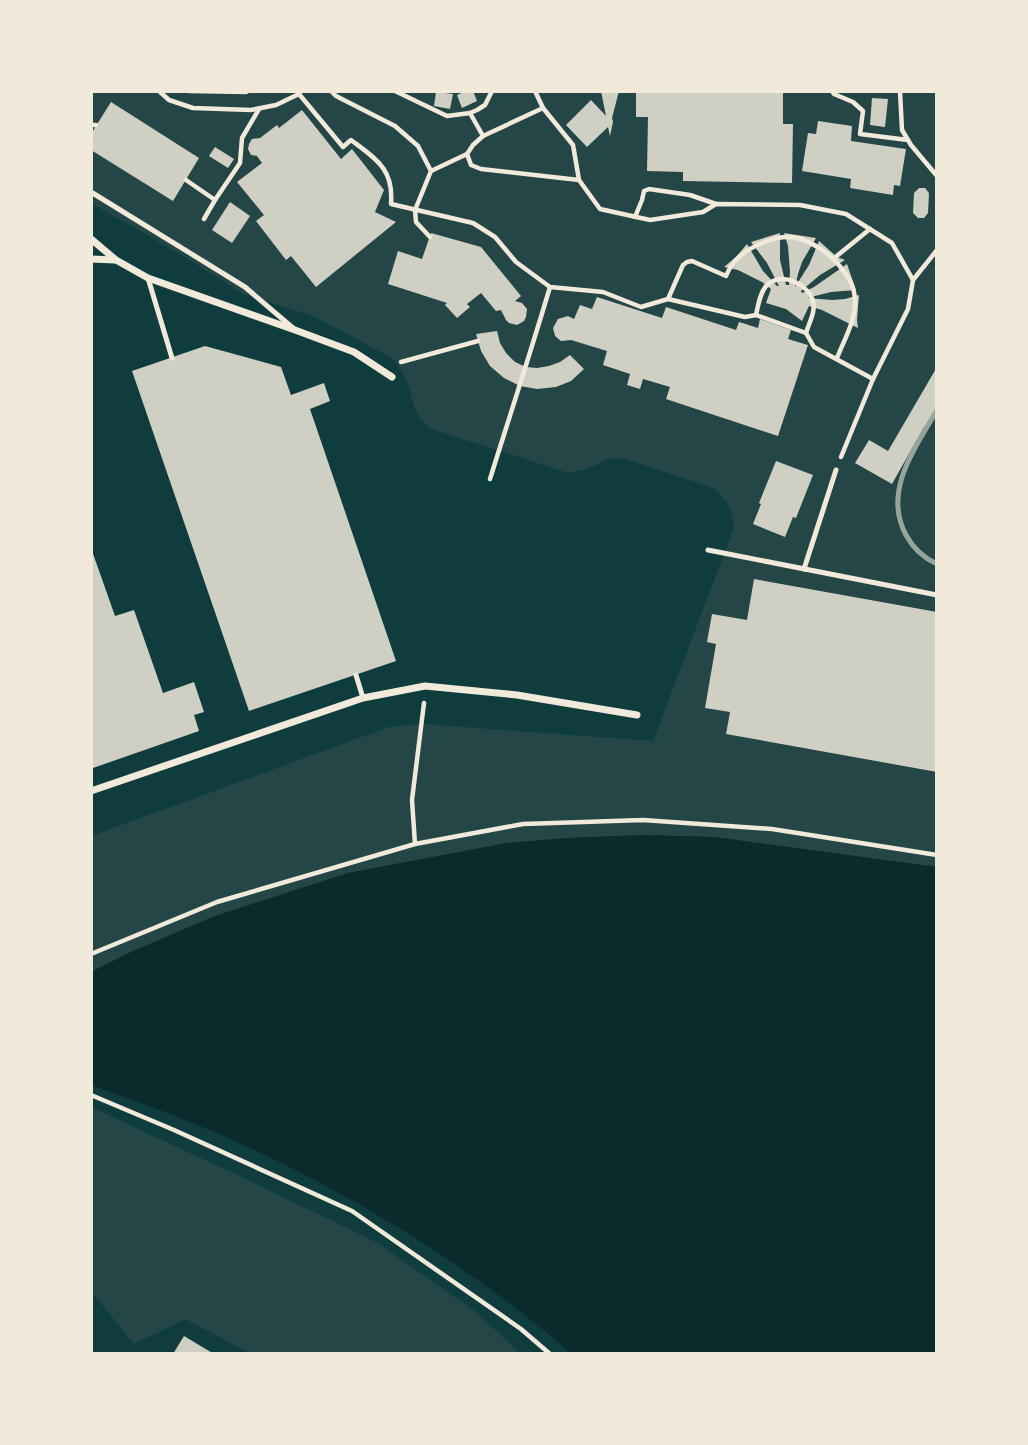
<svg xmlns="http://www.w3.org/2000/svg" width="1028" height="1445" viewBox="0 0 1028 1445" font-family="'PT Sans Narrow',sans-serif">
<rect width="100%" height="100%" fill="#0f3d3e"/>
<g fill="#244646">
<path d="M 91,91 L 937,91 L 937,867 L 714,837 L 643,835 L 567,838 L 507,843 L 348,873 L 215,916 L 133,951 L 91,972 L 91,836 L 389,727 L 423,724 L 653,741 L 734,528 C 732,508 729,502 714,488 L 622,458 L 608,459 L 587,469 L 568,473 L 432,429 C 414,418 414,402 408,384 C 404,374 399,366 392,358 L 313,316 L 243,294 L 190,260 L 91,203 Z"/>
<path d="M 91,1107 L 246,1179 L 376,1242 L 476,1312 L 521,1354 L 252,1354 L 185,1319 L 134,1344 L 91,1291 Z"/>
</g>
<path fill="#0a2a2b" d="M 643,835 L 714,837 L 937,867 L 937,1354 L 572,1354 C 471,1267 357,1196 235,1141 C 188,1120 139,1102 91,1085 L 91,972 L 133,951 L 215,916 L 348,873 L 507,843 L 567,838 Z"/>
<g fill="#cfcfc3">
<path d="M 466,91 L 473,91 L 477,101 L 462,108 L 457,95 Z"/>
<path d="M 601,91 L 619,91 L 612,118 L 613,122 L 610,136 L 608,127 L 587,147 L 566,125 L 591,100 L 606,116 Z"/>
<path d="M 636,91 L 783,91 L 783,124 L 793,124 L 792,183 L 683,181 L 683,172 L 647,171 L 648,117 L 636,117 Z"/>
<path d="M 436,92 L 453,94 L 450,109 L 434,106 Z"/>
<path d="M 872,98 L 888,99 L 885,127 L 870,125 Z"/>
<path d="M 111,102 L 199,158 L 173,201 L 91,150 L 91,134 Z"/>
<path d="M 302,110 L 341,159 L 352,149 L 384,190 L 375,212 L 396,222 L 316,287 L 291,256 L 286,260 L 256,221 L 264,215 L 237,182 L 262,163 L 257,156 L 251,155 L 248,149 L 249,144 L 252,139 L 260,138 L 277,125 L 279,128 Z"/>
<path d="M 818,121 L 852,126 L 851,141 L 906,149 L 900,186 L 894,185 L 893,195 L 850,188 L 851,179 L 802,171 L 808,133 L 816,134 Z"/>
<path d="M 215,147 L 234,159 L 228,168 L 209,156 Z"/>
<path d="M 919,188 L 925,188 L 929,193 L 928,213 L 924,218 L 918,218 L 913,213 L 914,193 Z"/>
<path d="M 230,202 L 250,216 L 232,243 L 212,230 Z"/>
<path d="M 431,233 L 481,247 L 521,296 L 515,301 L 522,303 L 527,309 L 526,317 L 524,321 L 517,325 L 509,323 L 506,320 L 501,310 L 496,311 L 481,293 L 467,304 L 470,307 L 457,318 L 445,305 L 447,303 L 388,284 L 398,251 L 422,259 Z"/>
<path d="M 780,233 L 780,260 L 786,285 L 789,285 L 790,272 L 788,246 L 784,233 L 816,238 L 802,262 L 798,274 L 795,287 L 809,265 L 819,241 L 837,257 L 845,260 L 820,275 L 801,291 L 802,293 L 814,287 L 847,264 L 856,290 L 831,292 L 807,298 L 832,300 L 845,299 L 859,295 L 857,320 L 858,328 L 822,310 L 809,306 L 802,321 L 786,309 L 766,303 L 771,289 L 762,282 L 738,270 L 724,267 L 736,257 L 747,244 L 763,271 L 777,286 L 779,286 L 767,263 L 751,242 Z"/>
<path d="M 597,297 L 662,318 L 666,307 L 736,330 L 739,322 L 758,328 L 760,319 L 791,330 L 788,339 L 808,345 L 778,436 L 666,399 L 670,387 L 643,379 L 640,389 L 627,385 L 630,374 L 603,365 L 607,351 L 571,340 L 561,341 L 555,336 L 553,328 L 558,319 L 568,316 L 574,319 L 580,305 L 592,309 Z"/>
<path d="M 497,331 L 500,343 L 506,353 L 515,362 L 526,367 L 537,368 L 549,366 L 560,362 L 570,355 L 584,369 L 571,381 L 556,387 L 537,389 L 520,386 L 504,378 L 490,366 L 481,351 L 476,334 Z"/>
<path d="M 205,346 L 281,367 L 291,395 L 324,383 L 330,401 L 310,409 L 396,661 L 249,711 L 132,371 Z"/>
<path d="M 937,367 L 937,414 L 928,429 L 924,427 L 892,484 L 855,463 L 869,440 L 888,451 Z"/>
<path d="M 776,461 L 813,475 L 796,518 L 793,517 L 785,537 L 753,524 L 761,504 L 759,503 Z"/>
<path d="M 91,548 L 115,616 L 134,610 L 163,693 L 194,682 L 204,712 L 194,715 L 199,731 L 93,768 L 91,762 Z"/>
<path d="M 754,579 L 937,612 L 937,772 L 726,734 L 730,712 L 705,708 L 716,644 L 707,642 L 712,614 L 747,620 Z"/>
<path d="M 184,1336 L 214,1354 L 173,1354 Z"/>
</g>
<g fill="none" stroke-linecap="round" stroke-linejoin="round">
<g stroke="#f1e9da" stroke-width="4.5">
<path d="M 159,91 L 169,100 L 193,108 L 251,110 L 276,105 L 299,94 L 300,91"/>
<path d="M 189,91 L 246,92 L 248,91"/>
<path d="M 331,91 L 336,96 L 395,126 L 418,146 L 431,171"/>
<path d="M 395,91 L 447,116 L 470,113 L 477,110 L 485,105 L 492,91"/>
<path d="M 535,91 L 543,108 L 573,145 L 579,180"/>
<path d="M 832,91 L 834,94 L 853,102 L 863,111 L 860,134 L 908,140"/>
<path d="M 900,91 L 902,130 L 911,145 L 937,176"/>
<path d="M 299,94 L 343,147 L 351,140 C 376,159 394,169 391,204 L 473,223 L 495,237 L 516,262 L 550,287 L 603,292 L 641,307 L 668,299 L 745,317 L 756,315 L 806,333 L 814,347 L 873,379"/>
<path d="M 470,113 L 483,136"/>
<path d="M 91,125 L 96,125"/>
<path d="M 467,154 L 471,165 L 481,169 L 579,180 L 600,209 L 650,220 L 703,212 L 716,204 L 800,205 L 846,214 L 892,243 L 913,280"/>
<path d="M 186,180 L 215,200"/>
<path d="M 635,217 L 642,200 L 644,191 L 649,189 L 690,195 L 716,204"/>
<path d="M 204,219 L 215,200 L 240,163 L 242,138 L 259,109"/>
<path d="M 430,237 L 416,222 L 415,210 L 431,171 L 467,154 L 473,145 L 483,136 L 543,108"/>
<path d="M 833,259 L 870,229"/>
<path d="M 668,299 L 683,265 L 687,262 L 692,261 L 726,276 C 728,271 731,266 734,262 C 747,247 778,233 797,238 C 812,242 829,253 838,264 C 848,277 855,285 855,302 C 855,322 844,340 837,358"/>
<path d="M 756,315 C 758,306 760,291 768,284 C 783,272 808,284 813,301 C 816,311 809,323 806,333"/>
<path d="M 401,362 L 478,341"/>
<path d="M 841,457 L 873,379 L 908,309 L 913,280 L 937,250"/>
<path d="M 490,479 C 510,415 531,351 550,287"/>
<path d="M 415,844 L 412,800 L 424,703"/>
<path d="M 91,954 L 217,902 L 415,844 L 523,824 L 643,820 L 772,829 L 937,855"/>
<path d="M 91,1095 L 174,1130 L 352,1211 L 521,1329 L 550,1354"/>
</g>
<g stroke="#f1e9da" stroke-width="5">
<path d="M 91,192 L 245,287 L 293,328"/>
<path d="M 148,278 L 172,358"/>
<path d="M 708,550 L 937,595"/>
<path d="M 804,569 L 836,470"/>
<path d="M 356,675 L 363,698"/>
</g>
<g stroke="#f1e9da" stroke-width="7">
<path d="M 91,239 L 116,260 L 148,278 L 295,330 L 354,352 L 392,377"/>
<path d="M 91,259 L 115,260"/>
<path d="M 91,791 L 363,698 L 425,686 L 517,695 L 637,715"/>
</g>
<path stroke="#97a49c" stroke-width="5" d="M 937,410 C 916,447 882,491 906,535 C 913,548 924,558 937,564"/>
</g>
<rect width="1028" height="1445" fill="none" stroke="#f1e9da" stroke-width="186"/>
</svg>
